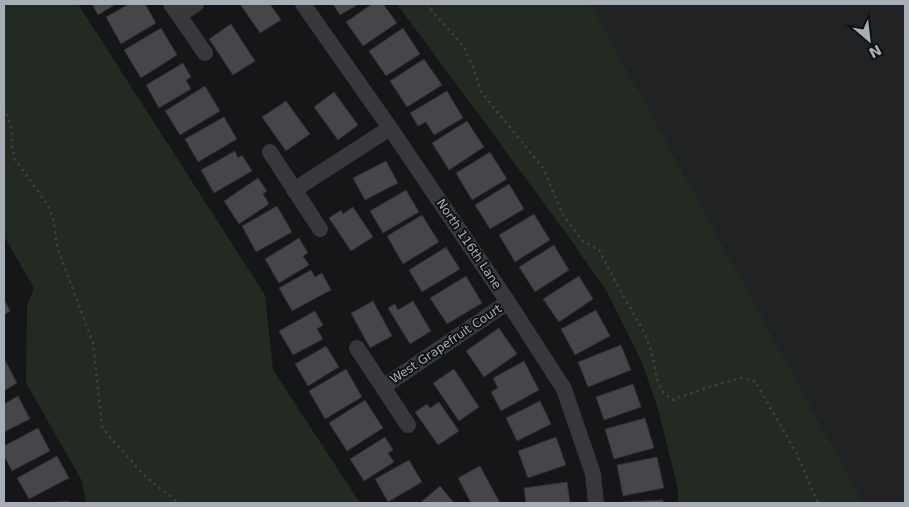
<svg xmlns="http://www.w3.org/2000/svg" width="909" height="507" viewBox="0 0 909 507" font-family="'DejaVu Sans',sans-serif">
<rect width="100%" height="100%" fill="#151617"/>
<path fill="#212224" d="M 591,4 L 905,4 L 905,503 L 859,503 Z"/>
<g fill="#222a22">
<path d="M 4,4 L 78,4 L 265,295 L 273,370 L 360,503 L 86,503 L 82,481 L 26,383 L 27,306 L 34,288 L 4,236 Z"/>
<path d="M 397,4 L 591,4 L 863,503 L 678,503 L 678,489 L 658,409 L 643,365 L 607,292 L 566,233 Z"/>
</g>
<g fill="#44464a" stroke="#2f3033">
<path d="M 92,4 L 116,4 L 98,15 Z"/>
<path d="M 129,4 L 145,4 L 156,23 L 121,44 L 106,17 Z"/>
<path d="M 240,4 L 270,4 L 281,20 L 260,33 Z"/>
<path d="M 333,4 L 359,4 L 340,15 Z"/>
<path d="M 372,4 L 383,4 L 397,23 L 363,46 L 346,22 Z"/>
<path d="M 231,24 L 255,61 L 233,75 L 209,39 Z"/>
<path d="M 161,28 L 177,55 L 141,78 L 124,50 Z"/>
<path d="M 403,28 L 420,54 L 386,76 L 369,51 Z"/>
<path d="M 424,59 L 442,85 L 407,107 L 390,81 Z"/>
<path d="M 183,63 L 191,77 L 186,80 L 191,89 L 159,108 L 146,85 Z"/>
<path d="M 205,86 L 220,111 L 180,135 L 165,111 Z"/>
<path d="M 447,91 L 463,118 L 434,135 L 426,122 L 418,126 L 410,113 Z"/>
<path d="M 334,92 L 358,125 L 338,140 L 314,107 Z"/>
<path d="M 286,101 L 310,134 L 286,151 L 262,117 Z"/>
<path d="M 224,117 L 237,139 L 198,162 L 185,139 Z"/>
<path d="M 467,121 L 484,147 L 449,170 L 432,143 Z"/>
<path d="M 235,151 L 238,158 L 242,155 L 252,171 L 214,193 L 201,170 Z"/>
<path d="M 490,152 L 507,179 L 472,200 L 456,173 Z"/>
<path d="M 386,161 L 398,183 L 365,200 L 353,178 Z"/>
<path d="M 258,178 L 267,191 L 263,194 L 269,204 L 239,224 L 224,201 Z"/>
<path d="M 509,184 L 524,209 L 490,229 L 475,205 Z"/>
<path d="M 406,190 L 419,212 L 383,233 L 370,211 Z"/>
<path d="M 277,206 L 292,232 L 256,252 L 242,226 Z"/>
<path d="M 353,207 L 373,237 L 351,251 L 329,218 L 341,210 L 343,214 Z"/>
<path d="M 534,214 L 550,240 L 515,262 L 499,235 Z"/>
<path d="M 422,215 L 439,242 L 403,264 L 387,236 Z"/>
<path d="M 299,238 L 308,253 L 303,256 L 309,265 L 279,283 L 265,259 Z"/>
<path d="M 554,245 L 569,270 L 535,292 L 519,267 Z"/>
<path d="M 446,247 L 460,269 L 422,292 L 409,270 Z"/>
<path d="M 311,270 L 315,277 L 322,273 L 331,290 L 292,311 L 279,288 Z"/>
<path d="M 466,276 L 482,303 L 447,324 L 430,298 Z"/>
<path d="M 579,276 L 593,299 L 559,322 L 543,299 Z"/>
<path d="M 4,299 L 10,311 L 4,315 Z"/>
<path d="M 373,301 L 392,336 L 370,348 L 351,313 Z"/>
<path d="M 413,301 L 431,331 L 410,344 L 388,308 L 395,304 L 398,310 Z"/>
<path d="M 596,310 L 610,336 L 575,355 L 561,329 Z"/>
<path d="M 315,311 L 323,325 L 317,329 L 323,339 L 293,355 L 279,331 Z"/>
<path d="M 499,328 L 517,354 L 484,377 L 466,351 Z"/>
<path d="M 621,345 L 631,370 L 588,387 L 578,362 Z"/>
<path d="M 326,346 L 339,367 L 308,386 L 295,364 Z"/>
<path d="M 5,360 L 17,383 L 4,391 L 4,361 Z"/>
<path d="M 524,361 L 539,390 L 501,411 L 491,392 L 498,388 L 493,378 Z"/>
<path d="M 346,369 L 362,397 L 325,419 L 309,391 Z"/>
<path d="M 454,369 L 479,407 L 459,421 L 433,383 Z"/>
<path d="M 633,384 L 641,407 L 604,420 L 596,397 Z"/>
<path d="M 18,396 L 30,419 L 4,432 L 4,404 Z"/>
<path d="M 365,400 L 383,428 L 347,451 L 329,423 Z"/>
<path d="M 540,401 L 551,424 L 517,441 L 506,418 Z"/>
<path d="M 439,402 L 459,431 L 438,445 L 415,412 L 427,404 L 430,408 Z"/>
<path d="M 645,418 L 654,448 L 614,459 L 605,429 Z"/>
<path d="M 38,428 L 50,451 L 12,471 L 4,456 L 4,446 Z"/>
<path d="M 385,437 L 393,450 L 388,453 L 394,462 L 364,481 L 350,459 Z"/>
<path d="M 556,437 L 566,465 L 528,478 L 518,451 Z"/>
<path d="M 57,456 L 69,478 L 29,499 L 17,478 Z"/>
<path d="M 657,457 L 664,488 L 623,496 L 617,465 Z"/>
<path d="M 409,460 L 422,482 L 388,502 L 375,479 Z"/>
<path d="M 480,466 L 500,503 L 471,503 L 458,478 Z"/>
<path d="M 567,482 L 570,503 L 526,503 L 524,488 Z"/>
<path d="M 440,486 L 454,503 L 420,503 Z"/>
<path d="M 663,500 L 663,503 L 622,503 L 622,502 Z"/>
<path d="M 69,501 L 69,503 L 48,503 Z"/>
</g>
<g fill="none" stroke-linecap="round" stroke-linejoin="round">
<g stroke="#3d3f43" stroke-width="2.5" stroke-dasharray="2.5 4" stroke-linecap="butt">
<path d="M 426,4 L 464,47 L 473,67 L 482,93 L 543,168 L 563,215 L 583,241 L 599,250 L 616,283 L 644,332 L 652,353 L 657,379 L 663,392 L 672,400 L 712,386 L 741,378 L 755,381 L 797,454 L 818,503"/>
<path d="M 4,108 L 8,117 L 12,131 L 12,145 L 15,159 L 47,204 L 53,217 L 57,247 L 93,343 L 102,426 L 111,439 L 125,453 L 138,469 L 152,482 L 179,503"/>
</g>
<g stroke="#37383c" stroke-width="16">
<path d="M 171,4 L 205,53"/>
<path d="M 303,4 L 390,128 L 508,302 L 564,389 L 593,474 L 596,503"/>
<path d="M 179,15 L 196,4"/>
<path d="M 270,152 L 320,229"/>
<path d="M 294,190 L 390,128"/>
<path d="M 357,348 L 408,425"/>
<path d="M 383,387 L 508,302"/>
</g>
</g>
<g text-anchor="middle" stroke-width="4" stroke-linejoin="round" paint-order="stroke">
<g font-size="12" fill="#a8aeb6" stroke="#101112">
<text transform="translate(469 244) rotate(56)" y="4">North 116th Lane</text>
<text transform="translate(446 344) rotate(-34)" y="4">West Grapefruit Court</text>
</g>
</g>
<rect width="909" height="507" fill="none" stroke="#a8aeb6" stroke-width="10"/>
<g transform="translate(869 40) rotate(152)" stroke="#101112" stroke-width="4" paint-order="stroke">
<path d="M0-4L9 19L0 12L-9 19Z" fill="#a8aeb6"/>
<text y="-8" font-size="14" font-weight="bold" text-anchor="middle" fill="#a8aeb6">N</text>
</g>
</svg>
